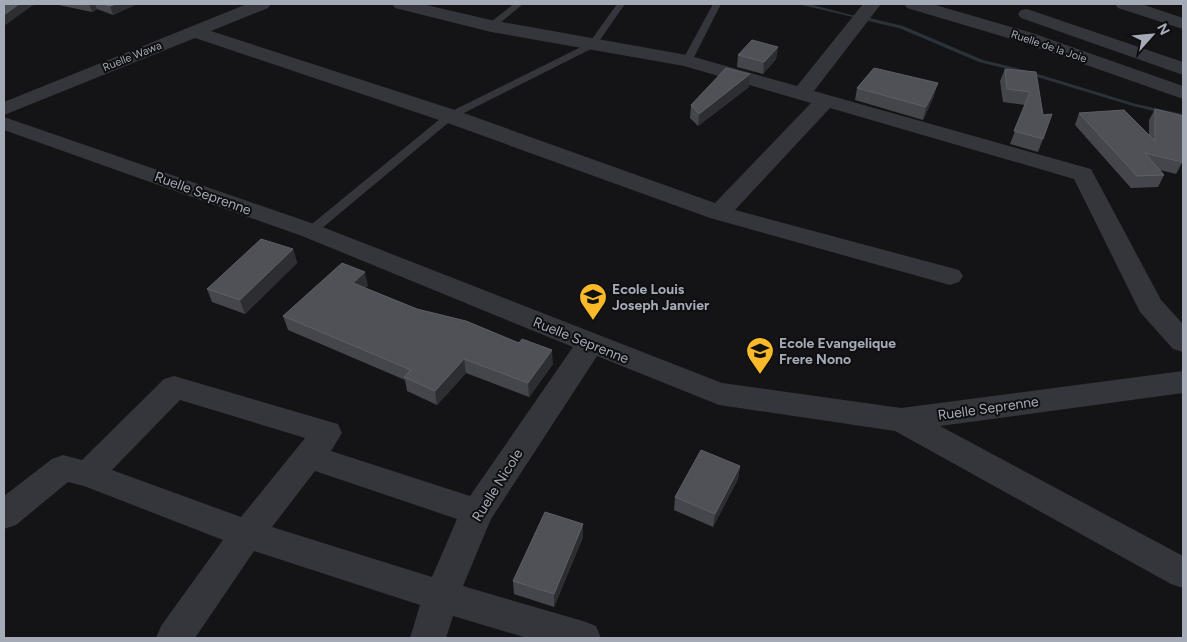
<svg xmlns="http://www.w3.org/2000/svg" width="1187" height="642" viewBox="0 0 1187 642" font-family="Figtree,sans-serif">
<rect width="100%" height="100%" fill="#141416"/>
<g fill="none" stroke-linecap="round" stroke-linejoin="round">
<g fill="#2a333a" fill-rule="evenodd">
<path d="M 802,4 L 809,4 L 859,17 L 857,18 L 802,5 Z"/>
<path d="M 870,18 L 903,26 L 983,60 L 1028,71 L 1136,104 L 1183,114 L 1183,118 L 1133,106 L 1024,73 L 979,62 L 899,28 L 868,21 L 867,20 Z"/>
</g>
<g fill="#35363b" fill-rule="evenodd">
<path d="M 514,4 L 523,4 L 494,28 L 488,28 L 488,24 Z"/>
<path d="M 617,4 L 625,4 L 595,47 L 454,118 L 315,234 L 307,234 L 305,231 L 307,228 L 446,114 L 589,43 Z"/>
<path d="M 713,4 L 721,4 L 692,61 L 690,63 L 684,63 L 682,61 Z"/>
</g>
<g fill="#35363b" fill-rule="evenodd">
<path d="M 247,4 L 271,4 L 268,8 L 211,31 L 458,111 L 715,203 L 811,103 L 684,66 L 491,32 L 395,8 L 392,4 L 422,4 L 491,20 L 687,55 L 797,86 L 863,4 L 881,4 L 814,91 L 1091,169 L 1161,300 L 1183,324 L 1183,352 L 1173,349 L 1140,312 L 1074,179 L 830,108 L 735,210 L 959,270 L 963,276 L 959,282 L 950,285 L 710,218 L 442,121 L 195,38 L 4,115 L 4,102 Z"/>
<path d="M 904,4 L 932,4 L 1032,33 L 1183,86 L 1183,99 L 1018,41 L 907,8 Z"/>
<path d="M 1115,4 L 1141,4 L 1183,18 L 1183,29 L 1118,8 Z"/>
<path d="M 1027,9 L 1183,62 L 1183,75 L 1021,18 L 1018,14 L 1021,10 Z"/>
<path d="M 4,117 L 320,226 L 722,383 L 901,408 L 1183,371 L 1183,393 L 940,426 L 1183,556 L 1183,588 L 1171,584 L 895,431 L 719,405 L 597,356 L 491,519 L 463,586 L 583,621 L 596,626 L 601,638 L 527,638 L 453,616 L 446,638 L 410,638 L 420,605 L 254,551 L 195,638 L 156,638 L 161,626 L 223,540 L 84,486 L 68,482 L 16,525 L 4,529 L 4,496 L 52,459 L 63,455 L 82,460 L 164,379 L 174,376 L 338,424 L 342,433 L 331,451 L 470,496 L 573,347 L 302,236 L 4,130 ZM 180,400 L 305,438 L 241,517 L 112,470 ZM 315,471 L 457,519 L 432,577 L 272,527 Z"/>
</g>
</g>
<g fill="#45464b">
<path d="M 54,4 L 137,4 L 113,15 L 97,9 L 92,12 Z"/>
<path d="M 778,47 L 776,59 L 763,74 L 737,67 L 738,55 Z"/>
<path d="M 1005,69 L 1036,72 L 1043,139 L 1038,152 L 1010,144 L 1025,105 L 1003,102 L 1000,81 Z"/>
<path d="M 750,74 L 749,87 L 698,126 L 690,118 L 691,105 Z"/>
<path d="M 857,88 L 934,96 L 923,120 L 855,100 Z"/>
<path d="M 1155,109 L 1183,161 L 1176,174 L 1160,170 L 1164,175 L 1158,187 L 1131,188 L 1075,125 L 1079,113 L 1149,135 L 1149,120 Z"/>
<path d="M 293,249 L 297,263 L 245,314 L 212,302 L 207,289 Z"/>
<path d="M 368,286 L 365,288 L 553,364 L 529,397 L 466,373 L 437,405 L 407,391 L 405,380 L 288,330 L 283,316 Z"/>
<path d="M 740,466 L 738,479 L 713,527 L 674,510 L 675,497 Z"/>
<path d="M 583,524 L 583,537 L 554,607 L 514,594 L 513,581 Z"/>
</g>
<g fill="#2d2e31">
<path d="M 19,4 L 35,4 L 4,26 L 4,15 Z"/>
<path d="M 89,4 L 95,4 L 97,9 L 92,12 Z"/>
<path d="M 116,4 L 137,4 L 113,15 L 110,6 Z"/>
<path d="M 778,47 L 776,59 L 763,74 L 764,62 Z"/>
<path d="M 750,74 L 749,87 L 698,126 L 699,114 Z"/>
<path d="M 938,83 L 934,96 L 923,120 L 926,107 Z"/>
<path d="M 293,249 L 297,263 L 245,314 L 240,300 Z"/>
<path d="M 365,272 L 368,286 L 356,296 L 353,283 Z"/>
<path d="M 552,350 L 553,364 L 529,397 L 528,383 Z"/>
<path d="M 464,359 L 466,373 L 437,405 L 435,391 Z"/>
<path d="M 740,466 L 738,479 L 713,527 L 715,514 Z"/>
<path d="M 583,524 L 583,537 L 554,607 L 554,594 Z"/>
</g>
<g fill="#505157" stroke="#5d5f66">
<path d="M 4,4 L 19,4 L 4,15 Z"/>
<path d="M 102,4 L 116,4 L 110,6 Z"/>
<path d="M 752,40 L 778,47 L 764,62 L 738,55 Z"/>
<path d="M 726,68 L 750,74 L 699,114 L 691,105 Z"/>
<path d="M 874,68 L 938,83 L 926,107 L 857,88 Z"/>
<path d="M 1005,69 L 1036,72 L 1043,115 L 1052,114 L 1043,139 L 1014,131 L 1030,92 L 1007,89 Z"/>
<path d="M 1155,109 L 1183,116 L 1183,161 L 1182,162 L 1145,153 L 1164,175 L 1137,176 L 1079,113 L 1124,110 L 1155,141 Z"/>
<path d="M 261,239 L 293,249 L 240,300 L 207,289 Z"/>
<path d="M 342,263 L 365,272 L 353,283 L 417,309 L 466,321 L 519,343 L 522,339 L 552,350 L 528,383 L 464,359 L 435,391 L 404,377 L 411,370 L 283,316 Z"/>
<path d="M 701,450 L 740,466 L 715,514 L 675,497 Z"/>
<path d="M 545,512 L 583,524 L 554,594 L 513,581 Z"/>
</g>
<defs>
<symbol id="school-pin" viewBox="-11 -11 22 30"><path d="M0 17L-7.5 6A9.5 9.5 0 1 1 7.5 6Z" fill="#fab928" stroke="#0f0f11"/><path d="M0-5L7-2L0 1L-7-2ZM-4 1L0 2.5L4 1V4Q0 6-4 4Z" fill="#111"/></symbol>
</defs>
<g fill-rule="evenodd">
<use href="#school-pin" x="577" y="281" width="32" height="43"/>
<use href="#school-pin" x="744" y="335" width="32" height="43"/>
</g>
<g text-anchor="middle" stroke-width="4" stroke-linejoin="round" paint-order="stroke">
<g font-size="11" fill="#a5aab7" stroke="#0f0f11">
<text transform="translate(1049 46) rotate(19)" y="4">Ruelle de la Joie</text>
<text transform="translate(132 56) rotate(-22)" y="4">Ruelle Wawa</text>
</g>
<g font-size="14" fill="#a5aab7" stroke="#0f0f11">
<text transform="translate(203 193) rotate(20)" y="5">Ruelle Seprenne</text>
<text transform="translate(581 340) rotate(22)" y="5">Ruelle Seprenne</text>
<text transform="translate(988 408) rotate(-8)" y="5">Ruelle Seprenne</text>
<text transform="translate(497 485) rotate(-58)" y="5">Ruelle Nicole</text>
</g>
<g font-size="14" font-weight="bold" fill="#a5aab7" stroke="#0f0f11" text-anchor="start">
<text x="612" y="294">Ecole Louis<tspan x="612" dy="16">Joseph Janvier</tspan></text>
<text x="779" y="348">Ecole Evangelique<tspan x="779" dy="16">Frere Nono</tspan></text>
</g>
</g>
<rect width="1187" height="642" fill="none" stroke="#a5aab7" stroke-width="10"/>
<g transform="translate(1152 35) rotate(63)" stroke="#0f0f11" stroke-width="4" paint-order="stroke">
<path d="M0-4L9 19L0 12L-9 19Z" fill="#a5aab7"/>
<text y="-8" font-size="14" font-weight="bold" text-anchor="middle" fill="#a5aab7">N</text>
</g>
</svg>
